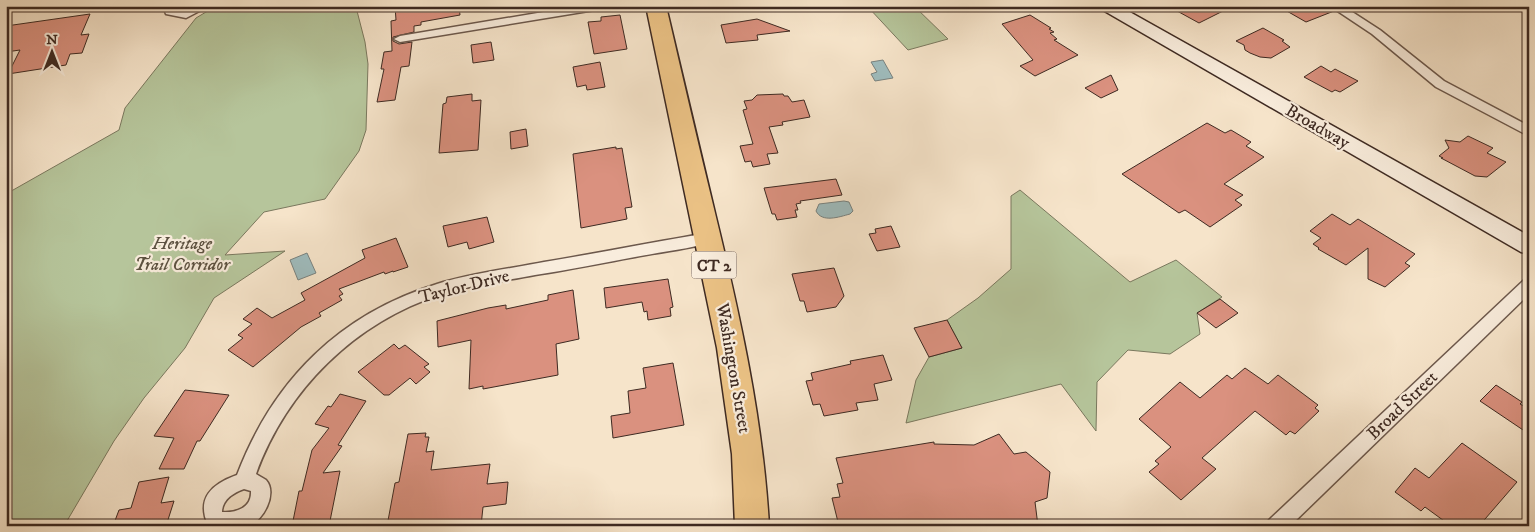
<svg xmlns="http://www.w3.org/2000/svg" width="1535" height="532" viewBox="0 0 1535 532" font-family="'IM FELL DW Pica',serif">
<rect width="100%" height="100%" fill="#f6e4ca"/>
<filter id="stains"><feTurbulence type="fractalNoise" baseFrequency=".004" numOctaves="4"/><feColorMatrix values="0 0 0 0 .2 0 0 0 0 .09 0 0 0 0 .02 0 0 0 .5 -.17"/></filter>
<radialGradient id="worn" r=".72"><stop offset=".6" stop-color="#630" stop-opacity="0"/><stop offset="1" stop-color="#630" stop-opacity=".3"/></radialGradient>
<g fill="#b6c59b" stroke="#7a785e">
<path d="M 216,6 L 375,6 L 357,11 L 365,42 L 368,64 L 366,130 L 359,151 L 325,199 L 264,212 L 225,255 L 285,251 L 214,298 L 185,348 L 144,398 L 114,441 L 64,526 L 6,526 L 6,194 L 119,130 L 125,108 L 196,18 Z"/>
<path d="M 872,6 L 914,6 L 948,39 L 908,50 L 868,7 Z"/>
<path d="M 1020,190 L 1130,282 L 1176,260 L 1222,297 L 1197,313 L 1200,334 L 1170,354 L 1128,350 L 1097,382 L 1096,431 L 1061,384 L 906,423 L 916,380 L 929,357 L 962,348 L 947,320 L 978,298 L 1011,269 L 1011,196 Z"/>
</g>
<g fill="#9fbdbf" stroke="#788280">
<path d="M 883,60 L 893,78 L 875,81 L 871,74 L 877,72 L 871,62 Z"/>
<path d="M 844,201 L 849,202 L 853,211 L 850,214 C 839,217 822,223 816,211 L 819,204 Z"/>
<path d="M 307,253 L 316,273 L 298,280 L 290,260 Z"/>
</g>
<g fill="#da917f" stroke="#3e2a22">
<path d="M 395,6 L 459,6 L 460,15 L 421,22 L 421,25 L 414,26 L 414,32 L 393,37 L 393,41 L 399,44 L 412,42 L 409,66 L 401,67 L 395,100 L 377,102 L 384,69 L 381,69 L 384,52 L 392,51 L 391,21 L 396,20 Z"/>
<path d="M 1168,6 L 1233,6 L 1199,23 Z"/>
<path d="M 1278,6 L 1328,6 L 1334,11 L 1306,22 Z"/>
<path d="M 90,14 L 81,35 L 89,34 L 82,53 L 70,54 L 66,65 L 8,74 L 20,50 L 6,52 L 6,26 Z"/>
<path d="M 620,15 L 627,49 L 594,54 L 588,22 L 601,21 L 601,17 Z"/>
<path d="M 1030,15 L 1051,28 L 1049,29 L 1054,32 L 1050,33 L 1057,39 L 1054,40 L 1078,55 L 1035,76 L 1020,66 L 1033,60 L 1002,24 Z"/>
<path d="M 757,19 L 790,31 L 757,35 L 758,40 L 726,43 L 721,25 Z"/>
<path d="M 1263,28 L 1284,40 L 1282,41 L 1290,47 L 1271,58 L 1260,57 L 1250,53 L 1245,50 L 1244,45 L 1236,41 Z"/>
<path d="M 491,42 L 494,60 L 473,63 L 471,45 Z"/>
<path d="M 600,62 L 605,87 L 587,90 L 586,85 L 577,87 L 573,67 Z"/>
<path d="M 1321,66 L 1331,72 L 1335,69 L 1358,81 L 1340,92 L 1335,90 L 1332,92 L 1304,77 Z"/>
<path d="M 1111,75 L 1118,90 L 1101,98 L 1085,88 Z"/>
<path d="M 472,94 L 472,101 L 481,100 L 478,150 L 439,153 L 443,104 L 446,103 L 447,97 Z"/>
<path d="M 783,94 L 784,96 L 788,96 L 792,102 L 804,100 L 810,117 L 782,122 L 783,125 L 769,127 L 778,153 L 767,154 L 770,164 L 753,167 L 751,161 L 745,162 L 740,146 L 753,144 L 743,110 L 747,109 L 744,101 L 752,100 L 757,95 Z"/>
<path d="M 1207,123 L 1225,133 L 1231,130 L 1251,142 L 1246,146 L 1264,157 L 1224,184 L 1243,195 L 1235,200 L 1242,205 L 1210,227 L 1185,210 L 1179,213 L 1122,174 Z"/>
<path d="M 526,129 L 528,146 L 511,149 L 510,132 Z"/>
<path d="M 1468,136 L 1493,148 L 1487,153 L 1506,162 L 1487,177 L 1475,176 L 1441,158 L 1443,158 L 1439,156 L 1449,148 L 1445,140 L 1460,142 Z"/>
<path d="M 616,147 L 616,149 L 622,148 L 632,207 L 625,208 L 627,219 L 581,228 L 573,154 Z"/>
<path d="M 836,179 L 842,195 L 800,201 L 801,203 L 796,204 L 798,210 L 795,210 L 797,217 L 777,220 L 775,214 L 772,214 L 764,188 Z"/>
<path d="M 1332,214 L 1350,225 L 1358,219 L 1415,254 L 1405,263 L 1410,266 L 1385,287 L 1368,279 L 1368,248 L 1346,265 L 1318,249 L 1319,248 L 1313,244 L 1321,238 L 1310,231 Z"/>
<path d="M 487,217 L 494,242 L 469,249 L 467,242 L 448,247 L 443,226 Z"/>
<path d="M 891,226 L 900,247 L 877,251 L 869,234 L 876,233 L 875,229 Z"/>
<path d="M 396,238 L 408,267 L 393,272 L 393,271 L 385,274 L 384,272 L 339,289 L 343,294 L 339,296 L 342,300 L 319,313 L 321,316 L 301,327 L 253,367 L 228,350 L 243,338 L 238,335 L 252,324 L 243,319 L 257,308 L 272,318 L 305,300 L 301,293 L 365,258 L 362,250 Z"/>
<path d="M 834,268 L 844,296 L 836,307 L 807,312 L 804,301 L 800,301 L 792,274 Z"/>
<path d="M 668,279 L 673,307 L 670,308 L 671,316 L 648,320 L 647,311 L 644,312 L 642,302 L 606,308 L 604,288 Z"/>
<path d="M 573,290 L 579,339 L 556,344 L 558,375 L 483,389 L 483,386 L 469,389 L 471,340 L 438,347 L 437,321 L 488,308 L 506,305 L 506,309 L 548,300 L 548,295 Z"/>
<path d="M 1220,299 L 1238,313 L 1216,328 L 1197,313 Z"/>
<path d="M 947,320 L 962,348 L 929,357 L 914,328 Z"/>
<path d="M 394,344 L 399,349 L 405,345 L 429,364 L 424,367 L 430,372 L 416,384 L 410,378 L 389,395 L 384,395 L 358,372 Z"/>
<path d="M 883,355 L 892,380 L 874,384 L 878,400 L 856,403 L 858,410 L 824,416 L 820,404 L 813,405 L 806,381 L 813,380 L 811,373 L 851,364 L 850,361 Z"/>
<path d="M 673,363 L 684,425 L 613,438 L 611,416 L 630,413 L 628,391 L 646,388 L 643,368 Z"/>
<path d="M 1245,368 L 1268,384 L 1278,375 L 1318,405 L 1315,408 L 1319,411 L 1295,434 L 1290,431 L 1286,435 L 1255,411 L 1202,458 L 1216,469 L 1181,500 L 1149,472 L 1159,464 L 1155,461 L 1171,447 L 1139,419 L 1180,382 L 1200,398 L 1227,375 L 1232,379 Z"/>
<path d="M 1496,385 L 1522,402 L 1520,404 L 1529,409 L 1529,434 L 1480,401 Z"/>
<path d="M 185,390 L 229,395 L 200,441 L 197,441 L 184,469 L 159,469 L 174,438 L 154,436 Z"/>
<path d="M 340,394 L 366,401 L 338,445 L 342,446 L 323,473 L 340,471 L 329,526 L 292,526 L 299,491 L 302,491 L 312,450 L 329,428 L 315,424 L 328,406 L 331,407 Z"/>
<path d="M 426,433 L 425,437 L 429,437 L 426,452 L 434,451 L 431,470 L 490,464 L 487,484 L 508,482 L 506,504 L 483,507 L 481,526 L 387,526 L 395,483 L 399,482 L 408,434 Z"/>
<path d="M 999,434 L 1014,454 L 1026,452 L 1050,472 L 1047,498 L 1035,502 L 1038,526 L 839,526 L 832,498 L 840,497 L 837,484 L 843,483 L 836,458 L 934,442 L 934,444 L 974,445 Z"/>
<path d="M 1462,443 L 1517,482 L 1479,526 L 1451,526 L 1425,507 L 1421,511 L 1395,492 L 1415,468 L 1429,478 Z"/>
<path d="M 169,477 L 161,503 L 174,501 L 166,526 L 113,526 L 119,510 L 131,508 L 139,482 Z"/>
</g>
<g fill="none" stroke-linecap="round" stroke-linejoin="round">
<defs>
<g id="minor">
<path d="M 163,6 L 174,6 L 175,10 L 185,11 L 195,6 L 209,6 L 186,18 L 166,14 Z"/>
<path d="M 579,6 L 606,6 L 601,9 L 400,42 L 394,39 L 400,36 Z"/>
<path d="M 1330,6 L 1343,6 L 1380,30 L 1444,81 L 1529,126 L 1529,136 L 1436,87 L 1372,34 Z"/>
<path d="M 708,233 L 713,234 L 715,238 L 713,242 C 688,249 661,252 635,257 C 602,263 568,270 535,275 C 504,281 472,285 442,294 C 355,322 287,389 256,474 C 259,476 263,478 266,480 C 278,493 263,522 248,526 C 237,528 219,526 208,525 C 196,498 212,484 237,475 C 273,380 340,314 437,284 C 472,273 509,269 544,262 C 599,253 653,242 708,233 ZM 244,489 L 251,491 C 252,508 236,513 222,512 C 222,500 233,493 244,489 Z"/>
<path d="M 1529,278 L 1529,294 L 1290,526 L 1267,526 L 1269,520 L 1524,280 Z"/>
</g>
<path id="secondary" d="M 1099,6 L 1119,6 L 1529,236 L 1529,254 L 1521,252 L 1101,9 Z"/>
<path id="trunk" d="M 646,6 L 666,6 C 682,75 698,144 715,213 C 740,316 763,419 769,526 L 735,526 L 732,454 L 717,348 Z"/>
</defs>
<use href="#minor" stroke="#6c584c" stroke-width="3"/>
<use href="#secondary" stroke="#3e2a22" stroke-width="3"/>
<use href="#trunk" stroke="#3e2a22" stroke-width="3"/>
<use href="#minor" fill="#f9eddd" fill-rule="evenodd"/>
<use href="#secondary" fill="#f9eddd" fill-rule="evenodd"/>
<use href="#trunk" fill="#ebc285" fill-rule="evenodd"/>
</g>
<g text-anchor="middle" stroke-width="4.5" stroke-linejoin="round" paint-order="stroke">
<rect fill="#f9eddd" stroke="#76645a" stroke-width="1" x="691.5" y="251.5" width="45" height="27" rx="4"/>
<g font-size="16" font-weight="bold" fill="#3e2a22">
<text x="714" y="271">CT 2</text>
</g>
<g font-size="18" fill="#3e2a22" stroke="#f9eddd">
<text transform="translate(1318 126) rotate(30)" y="6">Broadway</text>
<text transform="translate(464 286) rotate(-14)" y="6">Taylor Drive</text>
<text transform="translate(734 368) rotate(80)" y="6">Washington Street</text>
<text transform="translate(1402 405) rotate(-44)" y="6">Broad Street</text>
</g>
<g font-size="18" font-style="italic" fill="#5c5140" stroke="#f9eddd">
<text x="182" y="249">Heritage<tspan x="182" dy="21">Trail Corridor</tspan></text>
</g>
</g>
<rect width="1535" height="532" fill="none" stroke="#f6e4ca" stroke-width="25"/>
<rect x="8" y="8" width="1520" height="517" fill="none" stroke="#3e2a22" stroke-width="2.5"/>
<rect x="12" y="12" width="1510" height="507" fill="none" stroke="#3e2a22"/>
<g transform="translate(52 52)" stroke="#f9eddd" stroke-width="4" paint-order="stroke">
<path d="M0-4L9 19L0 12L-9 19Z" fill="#3e2a22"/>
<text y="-8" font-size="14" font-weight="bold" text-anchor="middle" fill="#3e2a22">N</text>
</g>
<rect width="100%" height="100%" filter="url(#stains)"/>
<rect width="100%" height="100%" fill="url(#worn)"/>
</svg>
